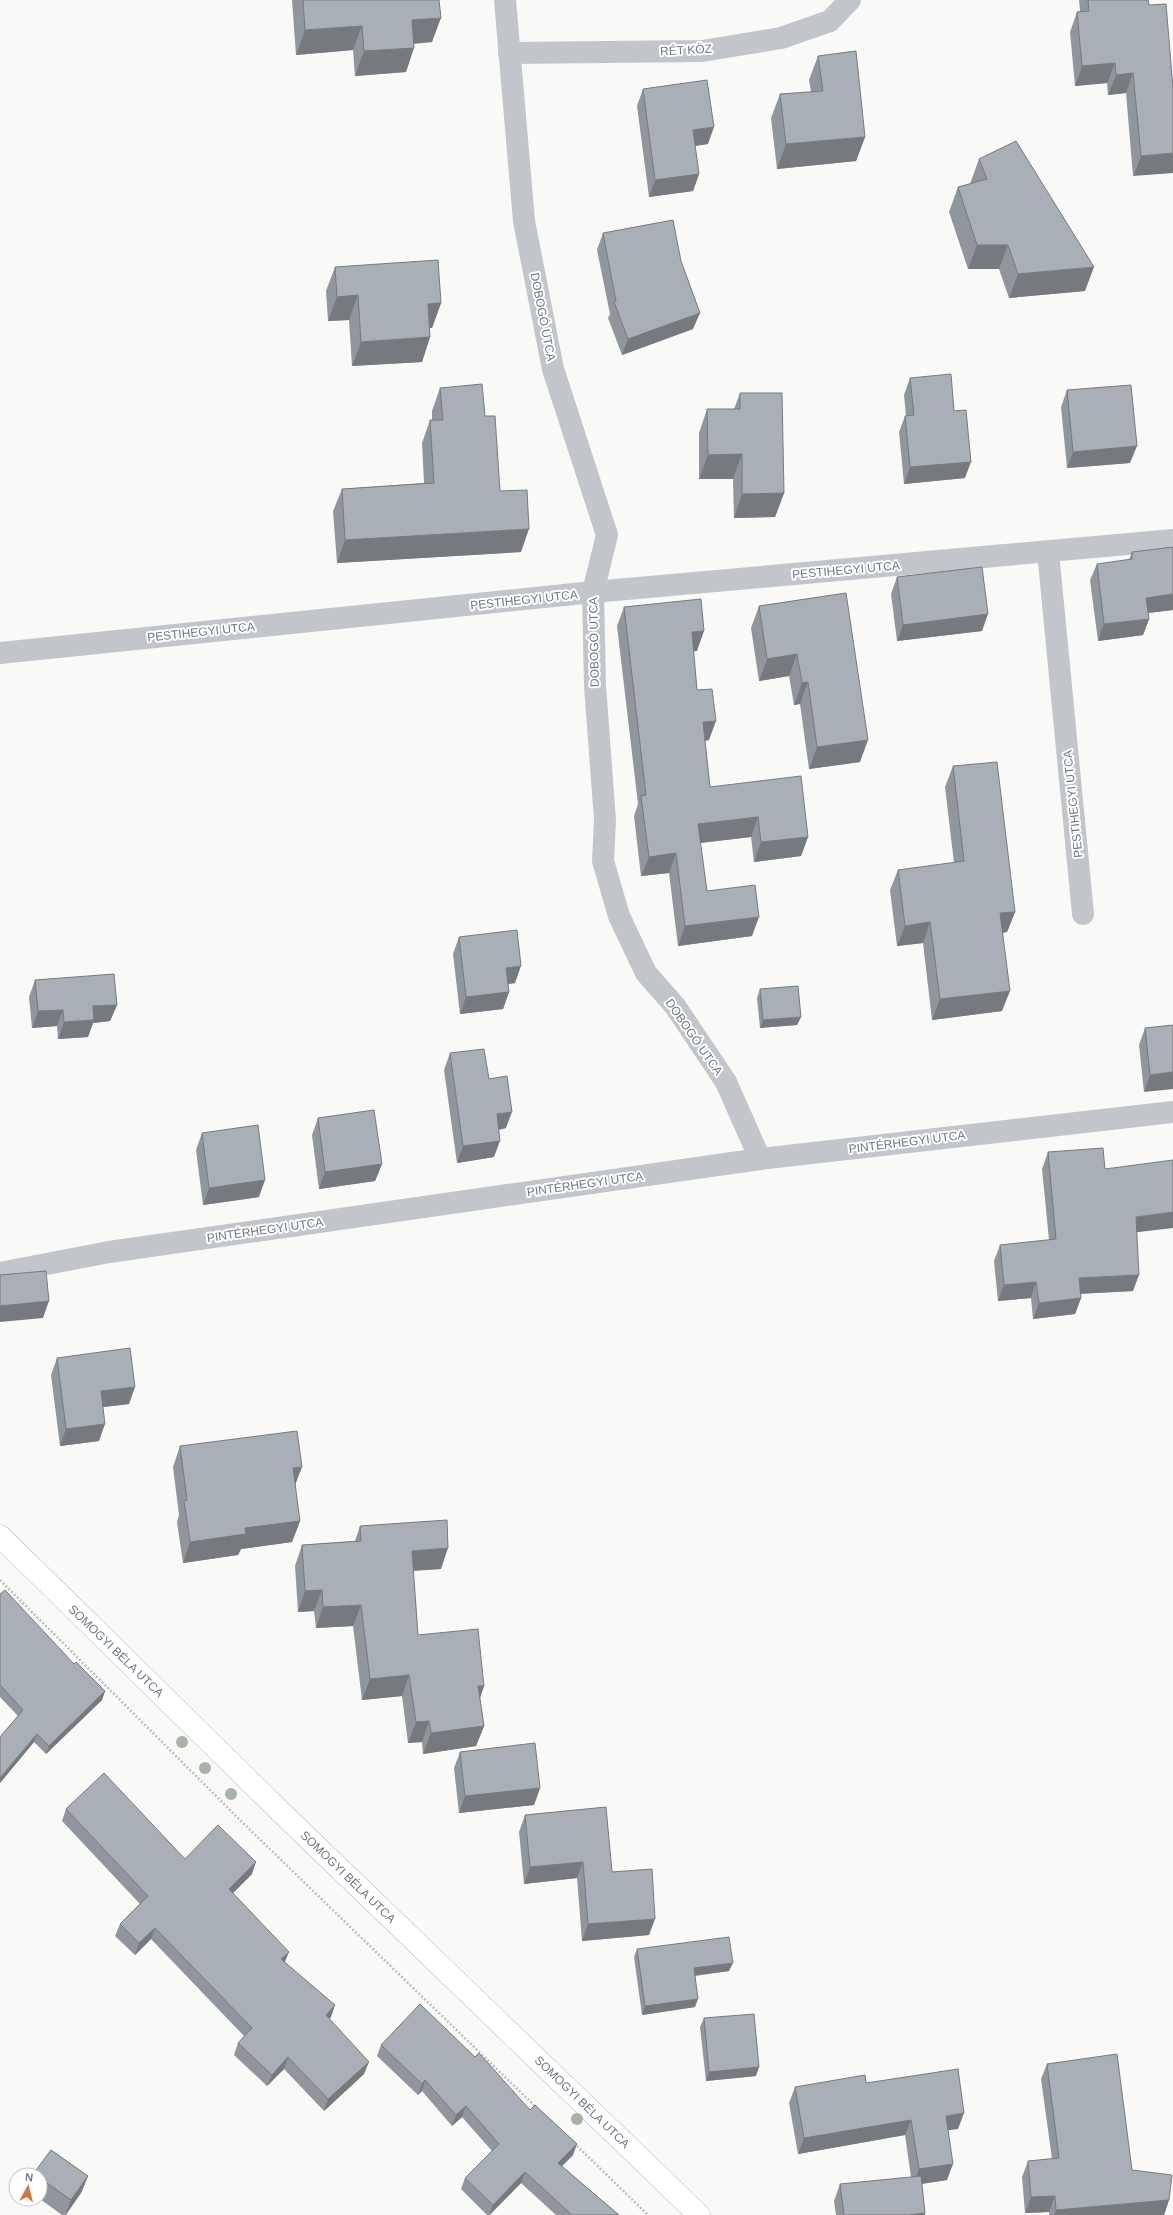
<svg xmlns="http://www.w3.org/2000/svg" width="1173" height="2215" viewBox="0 0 1173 2215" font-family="Arial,sans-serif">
<rect width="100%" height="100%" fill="#f9faf8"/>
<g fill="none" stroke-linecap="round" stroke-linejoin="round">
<defs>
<path id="secondary" d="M 0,1536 L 286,1817 L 699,2215"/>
</defs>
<use href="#secondary" stroke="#b5b8bd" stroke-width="23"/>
<g stroke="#bcbec1" stroke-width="2.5" stroke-dasharray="2 2" stroke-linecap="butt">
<path d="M 0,1580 L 244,1824 L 537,2108"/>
<path d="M 574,2143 L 648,2215"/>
</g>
<g stroke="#c2c5c9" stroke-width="22">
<path d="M 505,0 L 524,221 L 553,369 L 607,535 L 593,592 L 595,686 L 605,820 L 603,861 L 619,916 L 646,973 L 675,1006 L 726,1082 L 760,1159"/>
<path d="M 509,53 L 702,51 L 781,38 L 830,21 L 850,0"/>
<path d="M 1048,552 L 1083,914"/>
<path d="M 0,653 L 593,592 L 1173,540"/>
<path d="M 0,1273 L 109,1252 L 760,1159 L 1173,1112"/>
</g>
<use href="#secondary" stroke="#fff" stroke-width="22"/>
</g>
<g fill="#a9b2a8">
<circle cx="182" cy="1742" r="6"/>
<circle cx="205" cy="1768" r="6"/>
<circle cx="231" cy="1794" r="6"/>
<circle cx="577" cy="2119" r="6"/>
</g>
<g fill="#91969d">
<path d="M 292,0 L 439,0 L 432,42 L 414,44 L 406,72 L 355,76 L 353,50 L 296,55 Z"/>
<path d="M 1079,0 L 1148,0 L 1149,5 L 1173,88 L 1133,176 L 1126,93 L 1108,95 L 1107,83 L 1075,86 L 1070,32 L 1077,12 L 1080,11 Z"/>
<path d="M 818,56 L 865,137 L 856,161 L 777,169 L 771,118 L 780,94 L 811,92 L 809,80 Z"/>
<path d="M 643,89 L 708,144 L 695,146 L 699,174 L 693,191 L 649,197 L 637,106 Z"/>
<path d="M 979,159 L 1085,291 L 1009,298 L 999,269 L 968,269 L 949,212 L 958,187 L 970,184 Z"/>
<path d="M 603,233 L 693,329 L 622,355 L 608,318 L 610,314 L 597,250 Z"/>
<path d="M 335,267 L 441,303 L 432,328 L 430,328 L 430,337 L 422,362 L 352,366 L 349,320 L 328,321 L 326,291 Z"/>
<path d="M 910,378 L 954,411 L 965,478 L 904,484 L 899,432 L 905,416 L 906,416 L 904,395 Z"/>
<path d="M 440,388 L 485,416 L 500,491 L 521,552 L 337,563 L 333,511 L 342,489 L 424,483 L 422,443 L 430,420 L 432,420 L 432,411 Z"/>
<path d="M 1067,390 L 1130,463 L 1067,468 L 1061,407 Z"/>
<path d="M 740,393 L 784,493 L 775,517 L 734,518 L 733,479 L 699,479 L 699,433 L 707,409 L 734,409 Z"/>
<path d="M 1132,552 L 1173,610 L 1148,613 L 1149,619 L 1143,635 L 1098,641 L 1090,580 L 1097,564 L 1129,560 Z"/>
<path d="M 897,577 L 982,631 L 897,641 L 891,594 Z"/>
<path d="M 846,593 L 860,762 L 809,769 L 800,704 L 794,705 L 789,676 L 759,681 L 751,628 L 759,606 Z"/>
<path d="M 624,607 L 697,651 L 693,651 L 697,690 L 709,740 L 705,741 L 710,787 L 808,837 L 801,856 L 754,862 L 751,837 L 700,843 L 707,891 L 752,936 L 678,946 L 669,873 L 641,876 L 634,816 L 638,804 L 617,626 Z"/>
<path d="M 953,766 L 1015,912 L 1007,932 L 1003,933 L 1002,1011 L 932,1020 L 923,943 L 897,946 L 890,890 L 898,870 L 954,863 L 945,787 Z"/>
<path d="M 459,937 L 515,983 L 508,984 L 509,992 L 503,1009 L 460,1014 L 453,954 Z"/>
<path d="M 35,980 L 117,1005 L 110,1021 L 93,1023 L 88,1037 L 58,1039 L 57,1026 L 32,1028 L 29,997 Z"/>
<path d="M 760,989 L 801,1017 L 797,1025 L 760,1028 L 757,998 Z"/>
<path d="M 1173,1025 L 1144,1092 L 1139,1045 L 1145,1028 Z"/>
<path d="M 450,1053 L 489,1079 L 506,1128 L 499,1130 L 494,1157 L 457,1163 L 444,1070 Z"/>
<path d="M 318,1118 L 382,1164 L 375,1181 L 319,1189 L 312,1135 Z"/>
<path d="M 202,1133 L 259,1197 L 203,1205 L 196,1150 Z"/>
<path d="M 1048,1152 L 1105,1169 L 1137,1232 L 1133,1291 L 1080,1294 L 1081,1298 L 1075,1314 L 1033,1319 L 1031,1298 L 998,1301 L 994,1261 L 1000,1245 L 1049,1240 L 1042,1169 Z"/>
<path d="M 57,1358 L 129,1404 L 103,1407 L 99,1441 L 60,1446 L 51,1375 Z"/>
<path d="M 180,1446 L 295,1485 L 300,1521 L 292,1542 L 241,1549 L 238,1555 L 183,1563 L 177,1522 L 179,1515 L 173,1467 Z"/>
<path d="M 360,1526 L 441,1569 L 413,1571 L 418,1635 L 484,1686 L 480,1698 L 484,1726 L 476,1746 L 423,1754 L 422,1742 L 408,1743 L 402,1696 L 362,1700 L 353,1626 L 316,1628 L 314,1611 L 298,1612 L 295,1566 L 302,1545 L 355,1541 Z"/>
<path d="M 0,1594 L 74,1664 L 105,1691 L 102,1700 L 46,1754 L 34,1742 L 0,1783 L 0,1737 L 18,1716 L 0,1697 Z"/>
<path d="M 460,1752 L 540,1788 L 534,1805 L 459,1813 L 454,1768 Z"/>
<path d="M 66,1809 L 185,1859 L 252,1874 L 233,1893 L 285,1962 L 331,2017 L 329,2019 L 364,2074 L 324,2111 L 284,2069 L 267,2086 L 234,2055 L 238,2043 L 244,2036 L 151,1939 L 135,1955 L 115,1936 L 120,1924 L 140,1904 L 62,1821 Z"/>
<path d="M 525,1815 L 612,1872 L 649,1935 L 582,1941 L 577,1878 L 524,1884 L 519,1832 Z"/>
<path d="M 637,1949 L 729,1971 L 695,1976 L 695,2007 L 642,2015 L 634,1957 Z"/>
<path d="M 704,2018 L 756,2076 L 706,2081 L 700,2027 Z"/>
<path d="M 381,2045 L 530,2110 L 573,2155 L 562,2166 L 619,2215 L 556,2215 L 521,2183 L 490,2215 L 487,2215 L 461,2189 L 465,2178 L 492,2151 L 462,2117 L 452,2126 L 422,2091 L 418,2095 L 377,2056 Z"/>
<path d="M 1047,2064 L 1132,2170 L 1169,2200 L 1164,2215 L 1049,2215 L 1049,2212 L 1025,2213 L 1022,2177 L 1028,2161 L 1052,2159 L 1041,2079 Z"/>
<path d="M 866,2083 L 958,2129 L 948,2130 L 947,2180 L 922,2184 L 925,2213 L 925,2215 L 836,2215 L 834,2201 L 840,2184 L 911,2177 L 905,2135 L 798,2154 L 789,2103 L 795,2087 Z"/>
<path d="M 51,2150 L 88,2176 L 81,2193 L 66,2215 L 62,2215 L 40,2199 L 40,2175 L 33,2175 Z"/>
</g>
<g fill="#767a7f">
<path d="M 441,18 L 432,42 L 404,44 L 412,20 Z"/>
<path d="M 362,26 L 353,50 L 296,55 L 305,30 Z"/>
<path d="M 414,48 L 406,72 L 355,76 L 364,51 Z"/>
<path d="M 1115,63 L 1107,83 L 1075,86 L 1082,66 Z"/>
<path d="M 1133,73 L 1126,93 L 1108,95 L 1116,75 Z"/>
<path d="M 714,127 L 708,144 L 687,147 L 693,130 Z"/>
<path d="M 865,137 L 856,161 L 777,169 L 786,144 Z"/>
<path d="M 1173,153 L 1173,173 L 1133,176 L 1141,156 Z"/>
<path d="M 699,174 L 693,191 L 649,197 L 655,180 Z"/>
<path d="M 977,245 L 1008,245 L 999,269 L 968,269 Z"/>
<path d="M 1094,267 L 1085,291 L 1009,298 L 1018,274 Z"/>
<path d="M 358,295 L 349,320 L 328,321 L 337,297 Z"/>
<path d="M 441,303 L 432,328 L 420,328 L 428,304 Z"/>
<path d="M 700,313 L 693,329 L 622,355 L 628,339 Z"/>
<path d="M 430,337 L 422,362 L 352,366 L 361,342 Z"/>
<path d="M 1137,446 L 1130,463 L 1067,468 L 1073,452 Z"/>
<path d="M 742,454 L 733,479 L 699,479 L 708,455 Z"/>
<path d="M 971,462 L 965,478 L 904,484 L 910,467 Z"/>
<path d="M 784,493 L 775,517 L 734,518 L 742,494 Z"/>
<path d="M 529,529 L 521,552 L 337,563 L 345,540 Z"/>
<path d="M 1173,594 L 1173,610 L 1140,614 L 1146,598 Z"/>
<path d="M 988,614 L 982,631 L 897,641 L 903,625 Z"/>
<path d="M 1149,619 L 1143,635 L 1098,641 L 1104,624 Z"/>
<path d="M 704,631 L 697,651 L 685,652 L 692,632 Z"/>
<path d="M 797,654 L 789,676 L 759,681 L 767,659 Z"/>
<path d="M 808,682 L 800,704 L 794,705 L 802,683 Z"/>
<path d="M 716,721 L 709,740 L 696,742 L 703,722 Z"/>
<path d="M 868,740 L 860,762 L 809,769 L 817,747 Z"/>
<path d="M 758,817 L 751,837 L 691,844 L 698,824 Z"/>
<path d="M 808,837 L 801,856 L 754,862 L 761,842 Z"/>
<path d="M 676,853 L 669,873 L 641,876 L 649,857 Z"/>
<path d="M 1015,912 L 1007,932 L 993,934 L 1000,913 Z"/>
<path d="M 759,917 L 752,936 L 678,946 L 685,926 Z"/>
<path d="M 930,922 L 923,943 L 897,946 L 905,926 Z"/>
<path d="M 521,966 L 515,983 L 500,985 L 506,968 Z"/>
<path d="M 1010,991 L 1002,1011 L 932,1020 L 940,999 Z"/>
<path d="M 509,992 L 503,1009 L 460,1014 L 466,997 Z"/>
<path d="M 117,1005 L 110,1021 L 93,1023 L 88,1037 L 58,1039 L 64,1022 L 93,1006 Z"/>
<path d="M 63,1010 L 57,1026 L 32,1028 L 38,1011 Z"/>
<path d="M 801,1017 L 797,1025 L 760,1028 L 763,1020 Z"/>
<path d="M 1173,1072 L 1173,1089 L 1144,1092 L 1150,1075 Z"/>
<path d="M 512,1112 L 506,1128 L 491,1131 L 497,1114 Z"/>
<path d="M 500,1141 L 494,1157 L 457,1163 L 463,1146 Z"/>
<path d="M 382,1164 L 375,1181 L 319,1189 L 325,1172 Z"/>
<path d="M 265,1180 L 259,1197 L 203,1205 L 209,1188 Z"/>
<path d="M 1173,1212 L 1173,1228 L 1130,1233 L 1136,1217 Z"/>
<path d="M 1139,1275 L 1133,1291 L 1073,1294 L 1079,1278 Z"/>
<path d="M 1036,1282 L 1031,1298 L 998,1301 L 1004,1285 Z"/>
<path d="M 1081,1298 L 1075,1314 L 1033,1319 L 1039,1303 Z"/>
<path d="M 49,1301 L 43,1318 L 0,1322 L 0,1306 Z"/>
<path d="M 135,1387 L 129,1404 L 95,1408 L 101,1391 Z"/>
<path d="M 105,1424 L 99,1441 L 60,1446 L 66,1429 Z"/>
<path d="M 302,1467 L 294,1488 L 293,1468 Z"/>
<path d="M 300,1521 L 292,1542 L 241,1549 L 238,1555 L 183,1563 L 190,1542 L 245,1528 Z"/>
<path d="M 448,1548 L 441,1569 L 404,1571 L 412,1551 Z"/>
<path d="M 322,1590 L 314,1611 L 298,1612 L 305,1591 Z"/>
<path d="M 361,1605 L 353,1626 L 316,1628 L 323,1607 Z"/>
<path d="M 409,1675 L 402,1696 L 362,1700 L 370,1679 Z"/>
<path d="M 478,1686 L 484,1686 L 477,1706 Z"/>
<path d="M 105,1691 L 102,1700 L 46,1754 L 49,1746 Z"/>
<path d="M 429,1721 L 422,1742 L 408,1743 L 416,1722 Z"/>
<path d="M 484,1726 L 476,1746 L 423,1754 L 431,1733 Z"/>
<path d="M 37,1734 L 34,1742 L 0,1783 L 0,1778 Z"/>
<path d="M 540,1788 L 534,1805 L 459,1813 L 465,1796 Z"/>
<path d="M 256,1862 L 252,1874 L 225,1901 L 229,1889 Z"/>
<path d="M 583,1862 L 577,1878 L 524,1884 L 530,1867 Z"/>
<path d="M 655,1919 L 649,1935 L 582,1941 L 588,1924 Z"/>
<path d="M 155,1928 L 151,1939 L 135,1955 L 139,1943 Z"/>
<path d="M 289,1952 L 284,1964 L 281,1959 Z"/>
<path d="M 733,1963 L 729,1971 L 690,1976 L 694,1968 Z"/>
<path d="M 698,1999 L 695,2007 L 642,2015 L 645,2006 Z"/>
<path d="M 335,2005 L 331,2017 L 322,2027 L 326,2015 Z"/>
<path d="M 288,2057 L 284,2069 L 267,2086 L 272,2075 Z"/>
<path d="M 369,2062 L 364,2074 L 324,2111 L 328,2099 Z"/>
<path d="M 759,2067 L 756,2076 L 706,2081 L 709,2072 Z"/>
<path d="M 425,2080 L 422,2091 L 418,2095 L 422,2084 Z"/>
<path d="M 466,2106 L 462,2117 L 452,2126 L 456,2115 Z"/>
<path d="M 964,2113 L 958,2129 L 940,2131 L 946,2116 Z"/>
<path d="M 911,2120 L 905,2135 L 798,2154 L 804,2138 Z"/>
<path d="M 577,2144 L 573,2155 L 554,2174 L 558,2163 Z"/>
<path d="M 953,2164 L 947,2180 L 913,2185 L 919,2169 Z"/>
<path d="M 525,2172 L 521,2183 L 489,2215 L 493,2205 Z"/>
<path d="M 88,2176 L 81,2193 L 65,2215 L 71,2200 Z"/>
<path d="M 1055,2196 L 1049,2212 L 1025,2213 L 1031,2197 Z"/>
<path d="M 1169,2200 L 1164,2215 L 1054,2215 L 1056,2210 Z"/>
<path d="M 925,2213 L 925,2215 L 909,2215 Z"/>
</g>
<g fill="#a9afb6" stroke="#767a7f">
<path d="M 303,0 L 439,0 L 441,18 L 412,20 L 414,48 L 364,51 L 362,26 L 305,30 Z"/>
<path d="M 1088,0 L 1148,0 L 1149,5 L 1166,4 L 1173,88 L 1173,153 L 1141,156 L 1133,73 L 1116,75 L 1115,63 L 1082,66 L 1077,12 L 1089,11 Z"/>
<path d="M 856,51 L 865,137 L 786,144 L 780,94 L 823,91 L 818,56 Z"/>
<path d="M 707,80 L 714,127 L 693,130 L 699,174 L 655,180 L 643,89 Z"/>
<path d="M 1016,141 L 1094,267 L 1018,274 L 1008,245 L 977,245 L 958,187 L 987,179 L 979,159 Z"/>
<path d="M 673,220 L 681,261 L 700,313 L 628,339 L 614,302 L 616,301 L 603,233 Z"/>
<path d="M 438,260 L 441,303 L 428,304 L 430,337 L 361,342 L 358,295 L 337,297 L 335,267 Z"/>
<path d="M 951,374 L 954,411 L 966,410 L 971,462 L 910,467 L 905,416 L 914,415 L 910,378 Z"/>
<path d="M 482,384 L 485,416 L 495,416 L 500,491 L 527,490 L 529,529 L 345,540 L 342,489 L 434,483 L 430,420 L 443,420 L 440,388 Z"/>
<path d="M 1131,385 L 1137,446 L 1073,452 L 1067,390 Z"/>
<path d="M 740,393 L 782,393 L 784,493 L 742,494 L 742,454 L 708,455 L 707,409 L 740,409 Z"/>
<path d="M 1173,547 L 1173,594 L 1146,598 L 1149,619 L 1104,624 L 1097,564 L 1132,559 L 1132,552 Z"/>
<path d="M 982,567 L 988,614 L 903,625 L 897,577 Z"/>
<path d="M 846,593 L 868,740 L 817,747 L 808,682 L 802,683 L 797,654 L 767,659 L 759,606 Z"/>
<path d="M 701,599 L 704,631 L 692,632 L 697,690 L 712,689 L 716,721 L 703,722 L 710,787 L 801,776 L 808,837 L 761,842 L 758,817 L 698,824 L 707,891 L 755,885 L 759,917 L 685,926 L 676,853 L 649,857 L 641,796 L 646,795 L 624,607 Z"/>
<path d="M 997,762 L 1015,912 L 1000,913 L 1010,991 L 940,999 L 930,922 L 905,926 L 898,870 L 964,861 L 953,766 Z"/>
<path d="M 517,930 L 521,966 L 506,968 L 509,992 L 466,997 L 459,937 Z"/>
<path d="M 114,974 L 117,1005 L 93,1006 L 94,1020 L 64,1022 L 63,1010 L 38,1011 L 35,980 Z"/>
<path d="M 798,986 L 801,1017 L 763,1020 L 760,989 Z"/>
<path d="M 1173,1025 L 1173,1072 L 1150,1075 L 1145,1028 Z"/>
<path d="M 484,1049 L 489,1079 L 507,1076 L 512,1112 L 497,1114 L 500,1141 L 463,1146 L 450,1053 Z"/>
<path d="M 374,1110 L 382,1164 L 325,1172 L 318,1118 Z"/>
<path d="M 258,1125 L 265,1180 L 209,1188 L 202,1133 Z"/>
<path d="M 1103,1148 L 1105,1169 L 1173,1160 L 1173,1212 L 1136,1217 L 1139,1275 L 1079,1278 L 1081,1298 L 1039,1303 L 1036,1282 L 1004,1285 L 1000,1245 L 1056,1239 L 1048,1152 Z"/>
<path d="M 46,1271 L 49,1301 L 0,1306 L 0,1275 Z"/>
<path d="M 130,1348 L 135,1387 L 101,1391 L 105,1424 L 66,1429 L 57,1358 Z"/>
<path d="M 297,1431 L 302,1467 L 293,1468 L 300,1521 L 245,1528 L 246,1534 L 190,1542 L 184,1501 L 187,1500 L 180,1446 Z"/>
<path d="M 447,1520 L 448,1548 L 412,1551 L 418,1635 L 478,1629 L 484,1686 L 478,1686 L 484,1726 L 431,1733 L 429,1721 L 416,1722 L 409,1675 L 370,1679 L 361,1605 L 323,1607 L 322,1590 L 305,1591 L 302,1545 L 361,1541 L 360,1526 Z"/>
<path d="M 5,1590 L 74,1664 L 76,1662 L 105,1691 L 49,1746 L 37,1734 L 0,1778 L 0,1737 L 23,1710 L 0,1685 L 0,1594 Z"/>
<path d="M 535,1743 L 540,1788 L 465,1796 L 460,1752 Z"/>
<path d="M 104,1773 L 185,1859 L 218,1825 L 256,1862 L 229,1889 L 289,1952 L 281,1959 L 335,2005 L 326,2015 L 369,2062 L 328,2099 L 288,2057 L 272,2075 L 238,2043 L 252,2028 L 155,1928 L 139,1943 L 120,1924 L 148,1896 L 66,1809 Z"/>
<path d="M 606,1807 L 612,1872 L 652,1869 L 655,1919 L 588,1924 L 583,1862 L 530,1867 L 525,1815 Z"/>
<path d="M 729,1937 L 733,1963 L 694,1968 L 698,1999 L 645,2006 L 637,1949 Z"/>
<path d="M 420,2004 L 475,2057 L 479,2053 L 530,2110 L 535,2105 L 577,2144 L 558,2163 L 619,2215 L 572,2215 L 525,2172 L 493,2205 L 465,2178 L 499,2144 L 466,2106 L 456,2115 L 425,2080 L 422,2084 L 381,2045 Z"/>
<path d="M 754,2014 L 759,2067 L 709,2072 L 704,2018 Z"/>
<path d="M 1117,2054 L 1132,2170 L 1172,2175 L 1169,2200 L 1056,2210 L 1055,2196 L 1031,2197 L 1028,2161 L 1059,2158 L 1047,2064 Z"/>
<path d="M 958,2069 L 964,2113 L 946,2116 L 953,2164 L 919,2169 L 911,2120 L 804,2138 L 795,2087 L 865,2075 L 866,2083 Z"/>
<path d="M 51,2150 L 88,2176 L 71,2200 L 40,2178 L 40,2175 L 36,2175 L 34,2173 Z"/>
<path d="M 921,2176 L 925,2213 L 909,2215 L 844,2215 L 840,2184 Z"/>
</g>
<g text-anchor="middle" stroke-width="4" stroke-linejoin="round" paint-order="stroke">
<g font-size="12" fill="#6d7785" stroke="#fff">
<text transform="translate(686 50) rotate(-3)" y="4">RÉT KÖZ</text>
<text transform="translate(543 317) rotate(79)" y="4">DOBOGÓ UTCA</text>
<text transform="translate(846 570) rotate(-5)" y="4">PESTIHEGYI UTCA</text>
<text transform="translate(524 600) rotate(-6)" y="4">PESTIHEGYI UTCA</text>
<text transform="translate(201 632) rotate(-6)" y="4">PESTIHEGYI UTCA</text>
<text transform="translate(594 642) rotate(-91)" y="4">DOBOGÓ UTCA</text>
<text transform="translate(1073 804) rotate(-96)" y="4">PESTIHEGYI UTCA</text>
<text transform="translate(694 1037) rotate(55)" y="4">DOBOGÓ UTCA</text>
<text transform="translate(907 1142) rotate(-7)" y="4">PINTÉRHEGYI UTCA</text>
<text transform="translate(585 1184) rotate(-8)" y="4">PINTÉRHEGYI UTCA</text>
<text transform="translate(265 1230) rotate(-8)" y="4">PINTÉRHEGYI UTCA</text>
<text transform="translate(116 1651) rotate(44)" y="4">SOMOGYI BÉLA UTCA</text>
<text transform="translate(348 1877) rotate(44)" y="4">SOMOGYI BÉLA UTCA</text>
<text transform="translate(582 2102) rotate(44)" y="4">SOMOGYI BÉLA UTCA</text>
</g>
</g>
<g transform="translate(28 2187) rotate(7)"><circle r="19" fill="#ffffff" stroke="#c5c9ce"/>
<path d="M0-3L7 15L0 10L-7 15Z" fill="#ce7644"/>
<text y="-6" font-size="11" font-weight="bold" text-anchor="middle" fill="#6d7785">N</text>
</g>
</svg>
